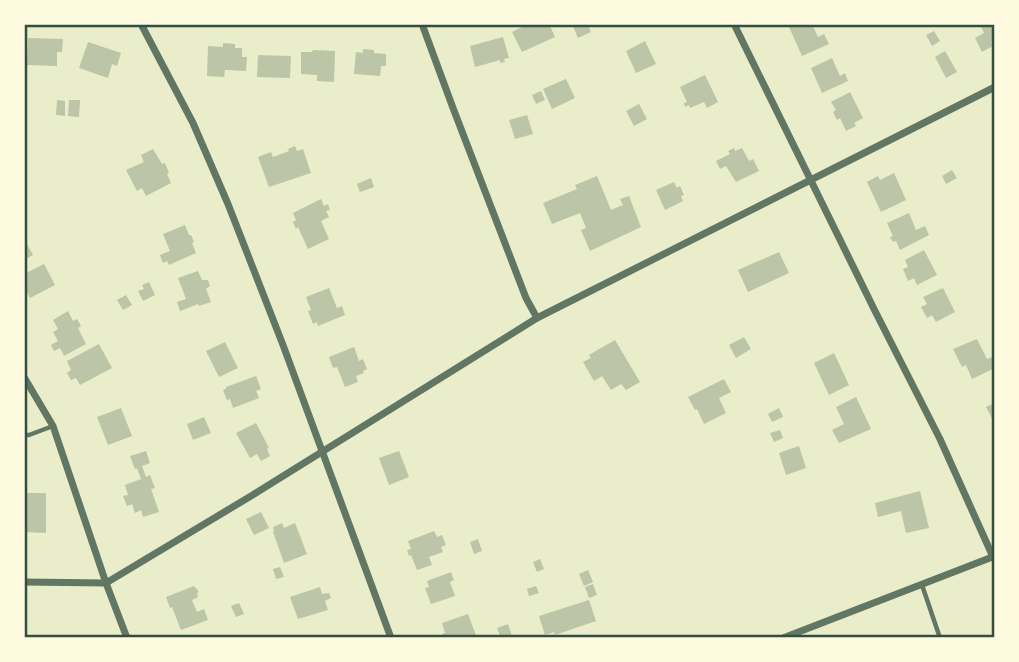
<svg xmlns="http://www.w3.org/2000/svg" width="1019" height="662" viewBox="0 0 1019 662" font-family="Cabin,sans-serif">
<rect width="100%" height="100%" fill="#e9edc9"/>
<g fill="#bcc5a7">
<path d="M 523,24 L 549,24 L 555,37 L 522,52 L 512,32 L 522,27 L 521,25 Z"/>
<path d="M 572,24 L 596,24 L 589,28 L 591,32 L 578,38 Z"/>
<path d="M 794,24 L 812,24 L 818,37 L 824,34 L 829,44 L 802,56 L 789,27 Z"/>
<path d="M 980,24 L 995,24 L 995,40 L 991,42 L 993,46 L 982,52 L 975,38 L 984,33 Z"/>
<path d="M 934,31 L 940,41 L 932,46 L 926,35 Z"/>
<path d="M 503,37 L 509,58 L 504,59 L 505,62 L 500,63 L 500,60 L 475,67 L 470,46 Z"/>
<path d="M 28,38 L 63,39 L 62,52 L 57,52 L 57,66 L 27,65 Z"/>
<path d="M 645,41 L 656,64 L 636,73 L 626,51 Z"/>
<path d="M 88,42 L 121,53 L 117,66 L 112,64 L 108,78 L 79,68 Z"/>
<path d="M 223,43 L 235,44 L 235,48 L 242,48 L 242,57 L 247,57 L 246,71 L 225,70 L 224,77 L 207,76 L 208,46 L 223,47 Z"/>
<path d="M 363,49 L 374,50 L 374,53 L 386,54 L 386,66 L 381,66 L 380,76 L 354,74 L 356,52 L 363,53 Z"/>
<path d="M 313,50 L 335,51 L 334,82 L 317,81 L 317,75 L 301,74 L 301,52 L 312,52 Z"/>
<path d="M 945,51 L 957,72 L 946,78 L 935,57 Z"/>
<path d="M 258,55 L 291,56 L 290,78 L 257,77 Z"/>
<path d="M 832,58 L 840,76 L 845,73 L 848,81 L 822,93 L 811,68 Z"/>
<path d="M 705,75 L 718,102 L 707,108 L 704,102 L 690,108 L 689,105 L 685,107 L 684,103 L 687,102 L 680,87 Z"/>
<path d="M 566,79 L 575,98 L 552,109 L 543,89 Z"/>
<path d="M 541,91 L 545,100 L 536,104 L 532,95 Z"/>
<path d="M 850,92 L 863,118 L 854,123 L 856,126 L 846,131 L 840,118 L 837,120 L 833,112 L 836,110 L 831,102 Z"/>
<path d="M 57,100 L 65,101 L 65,116 L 56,115 Z"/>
<path d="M 69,100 L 80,100 L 79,117 L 68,116 Z"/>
<path d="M 639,104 L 647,119 L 634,126 L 626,111 Z"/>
<path d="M 527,115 L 533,134 L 515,139 L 509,120 Z"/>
<path d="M 295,146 L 297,151 L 303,149 L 311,173 L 269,187 L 258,157 L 271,152 L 273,157 L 289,151 L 288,149 Z"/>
<path d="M 734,148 L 735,151 L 742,148 L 749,161 L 753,159 L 759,171 L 736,182 L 726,166 L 720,169 L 716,161 L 730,154 L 728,151 Z"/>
<path d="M 153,149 L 162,164 L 165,163 L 169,173 L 167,174 L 171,183 L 146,196 L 142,188 L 137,191 L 126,170 L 144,162 L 141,155 Z"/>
<path d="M 952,170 L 957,178 L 946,184 L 942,176 Z"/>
<path d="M 894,173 L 906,200 L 881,212 L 867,182 L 878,176 L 880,180 Z"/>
<path d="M 597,176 L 611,210 L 623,205 L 620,199 L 629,196 L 641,227 L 590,251 L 581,230 L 586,228 L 580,213 L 552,224 L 543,203 L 577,189 L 575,185 Z"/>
<path d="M 371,178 L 374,187 L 360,192 L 357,184 Z"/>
<path d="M 674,182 L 677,188 L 680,186 L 684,195 L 681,196 L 683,201 L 665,210 L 656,190 Z"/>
<path d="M 321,199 L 324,206 L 328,204 L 330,210 L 326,211 L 329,217 L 321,221 L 329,239 L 308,249 L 298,227 L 296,229 L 293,222 L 296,220 L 293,213 Z"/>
<path d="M 909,213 L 916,230 L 925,226 L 929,235 L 900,250 L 896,241 L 893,242 L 890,237 L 893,236 L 887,223 Z"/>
<path d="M 185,225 L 189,235 L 191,235 L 194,242 L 192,243 L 196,253 L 169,265 L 167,261 L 163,263 L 160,255 L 170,251 L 163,234 Z"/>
<path d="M 24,239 L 33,255 L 24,260 Z"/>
<path d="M 924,250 L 937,275 L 917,285 L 914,278 L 908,281 L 903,269 L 908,267 L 905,260 Z"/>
<path d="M 779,252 L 789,273 L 748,292 L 738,270 Z"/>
<path d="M 44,264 L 55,285 L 30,298 L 24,288 L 24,274 Z"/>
<path d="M 198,271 L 202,280 L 208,280 L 210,286 L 206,289 L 211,302 L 199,306 L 198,304 L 180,311 L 177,302 L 186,299 L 178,278 Z"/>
<path d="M 149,282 L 155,295 L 143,301 L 138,291 L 144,289 L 142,285 Z"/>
<path d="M 329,288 L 337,308 L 342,306 L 345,315 L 318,326 L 317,322 L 313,324 L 308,311 L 311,310 L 306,297 Z"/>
<path d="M 943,288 L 955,312 L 936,322 L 932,315 L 927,318 L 921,307 L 927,304 L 923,297 Z"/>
<path d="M 126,295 L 132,305 L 123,310 L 117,300 Z"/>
<path d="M 68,311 L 73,321 L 77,319 L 81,326 L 78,328 L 86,344 L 64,356 L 60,348 L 54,351 L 51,345 L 58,341 L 53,332 L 58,329 L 53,320 Z"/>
<path d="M 744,337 L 751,349 L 736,358 L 729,345 Z"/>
<path d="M 977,339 L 987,359 L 995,356 L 995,368 L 972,379 L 966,365 L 962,367 L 953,349 Z"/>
<path d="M 615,340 L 640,382 L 626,390 L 621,384 L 611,390 L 602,376 L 594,381 L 583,362 L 591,358 L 589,355 Z"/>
<path d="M 225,342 L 238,368 L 219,377 L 206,351 Z"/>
<path d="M 99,344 L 112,368 L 80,385 L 76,378 L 71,380 L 67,373 L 71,370 L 67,361 Z"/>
<path d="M 354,347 L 359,361 L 363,359 L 367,369 L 363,371 L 364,373 L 356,376 L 358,382 L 345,387 L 337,367 L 333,368 L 329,357 Z"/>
<path d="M 834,353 L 849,385 L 829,395 L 814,363 Z"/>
<path d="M 256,376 L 261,389 L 256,391 L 259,398 L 233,408 L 230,399 L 227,400 L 223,390 L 226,389 L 226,387 Z"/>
<path d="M 724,379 L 731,392 L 719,398 L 726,413 L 704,424 L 697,409 L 695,410 L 688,397 Z"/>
<path d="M 856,397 L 871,429 L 839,443 L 832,430 L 844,424 L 836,407 Z"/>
<path d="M 995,403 L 995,424 L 986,407 Z"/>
<path d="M 121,408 L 132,436 L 108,445 L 97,417 Z"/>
<path d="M 779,408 L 783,417 L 772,422 L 768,414 Z"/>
<path d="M 204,417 L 211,433 L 193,440 L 187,424 Z"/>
<path d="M 256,423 L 269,448 L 267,449 L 270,456 L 261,461 L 257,454 L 250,458 L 236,433 Z"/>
<path d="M 780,430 L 783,438 L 774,442 L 770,433 Z"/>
<path d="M 799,446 L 806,468 L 786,475 L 779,453 Z"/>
<path d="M 146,451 L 150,463 L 142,466 L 146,477 L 150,475 L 155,488 L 151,489 L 159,512 L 143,517 L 141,510 L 135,513 L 132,504 L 127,506 L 123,496 L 128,495 L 125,485 L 141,479 L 137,468 L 135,469 L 130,456 Z"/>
<path d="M 399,451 L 409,477 L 389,485 L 379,458 Z"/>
<path d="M 920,491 L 929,528 L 906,533 L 901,511 L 878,517 L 875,503 Z"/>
<path d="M 24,493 L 46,493 L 46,533 L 24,532 Z"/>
<path d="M 261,512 L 269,528 L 254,535 L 246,519 Z"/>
<path d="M 282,523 L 284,528 L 295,523 L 307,554 L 284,563 L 273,532 L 274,531 L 273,527 Z"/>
<path d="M 434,531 L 437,537 L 442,535 L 446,545 L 441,547 L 443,552 L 429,557 L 432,565 L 417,570 L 411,555 L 409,556 L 407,550 L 411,549 L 408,541 Z"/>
<path d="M 478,539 L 482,551 L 474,554 L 470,542 Z"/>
<path d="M 540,559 L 544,569 L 537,572 L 533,562 Z"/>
<path d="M 280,567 L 284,577 L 276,579 L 273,569 Z"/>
<path d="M 588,570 L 593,582 L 584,586 L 579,574 Z"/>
<path d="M 451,572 L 454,580 L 450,582 L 455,596 L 431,604 L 425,588 L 429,587 L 427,581 Z"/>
<path d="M 593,584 L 597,595 L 589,598 L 585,587 Z"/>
<path d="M 194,586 L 199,592 L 197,593 L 198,597 L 192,600 L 197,612 L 204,609 L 208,620 L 181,630 L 172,607 L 170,608 L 166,597 Z"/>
<path d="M 536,586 L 539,593 L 529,596 L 527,589 Z"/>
<path d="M 320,587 L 322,594 L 329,593 L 331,598 L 325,601 L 328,610 L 298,619 L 290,597 Z"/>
<path d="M 589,600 L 596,621 L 555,635 L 554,632 L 545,635 L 539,616 Z"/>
<path d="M 239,603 L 244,614 L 236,617 L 231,606 Z"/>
<path d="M 468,614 L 477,638 L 443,638 L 442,634 L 445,633 L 442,623 Z"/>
<path d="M 508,624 L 512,636 L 501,638 L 497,628 Z"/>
</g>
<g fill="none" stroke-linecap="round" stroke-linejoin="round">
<g stroke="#617663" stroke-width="4.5">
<path d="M 24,435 L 29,435 L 53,426"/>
<path d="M 922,585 L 940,638"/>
</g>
<g stroke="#617663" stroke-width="7">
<path d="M 141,24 L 193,123 L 228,204 L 283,345 L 391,638"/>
<path d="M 422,24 L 453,108 L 526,298 L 537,318"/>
<path d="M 734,24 L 875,311 L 940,439 L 993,557"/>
<path d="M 24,377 L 53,426 L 106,583 L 127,638"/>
<path d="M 24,582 L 106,583 L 251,496 L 537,318 L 995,87"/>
<path d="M 783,638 L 995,556"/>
</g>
</g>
<rect width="1019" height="662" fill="none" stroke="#fefae0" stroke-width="52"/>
<rect x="26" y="26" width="967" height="610" fill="none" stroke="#344e41" stroke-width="2.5"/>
</svg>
